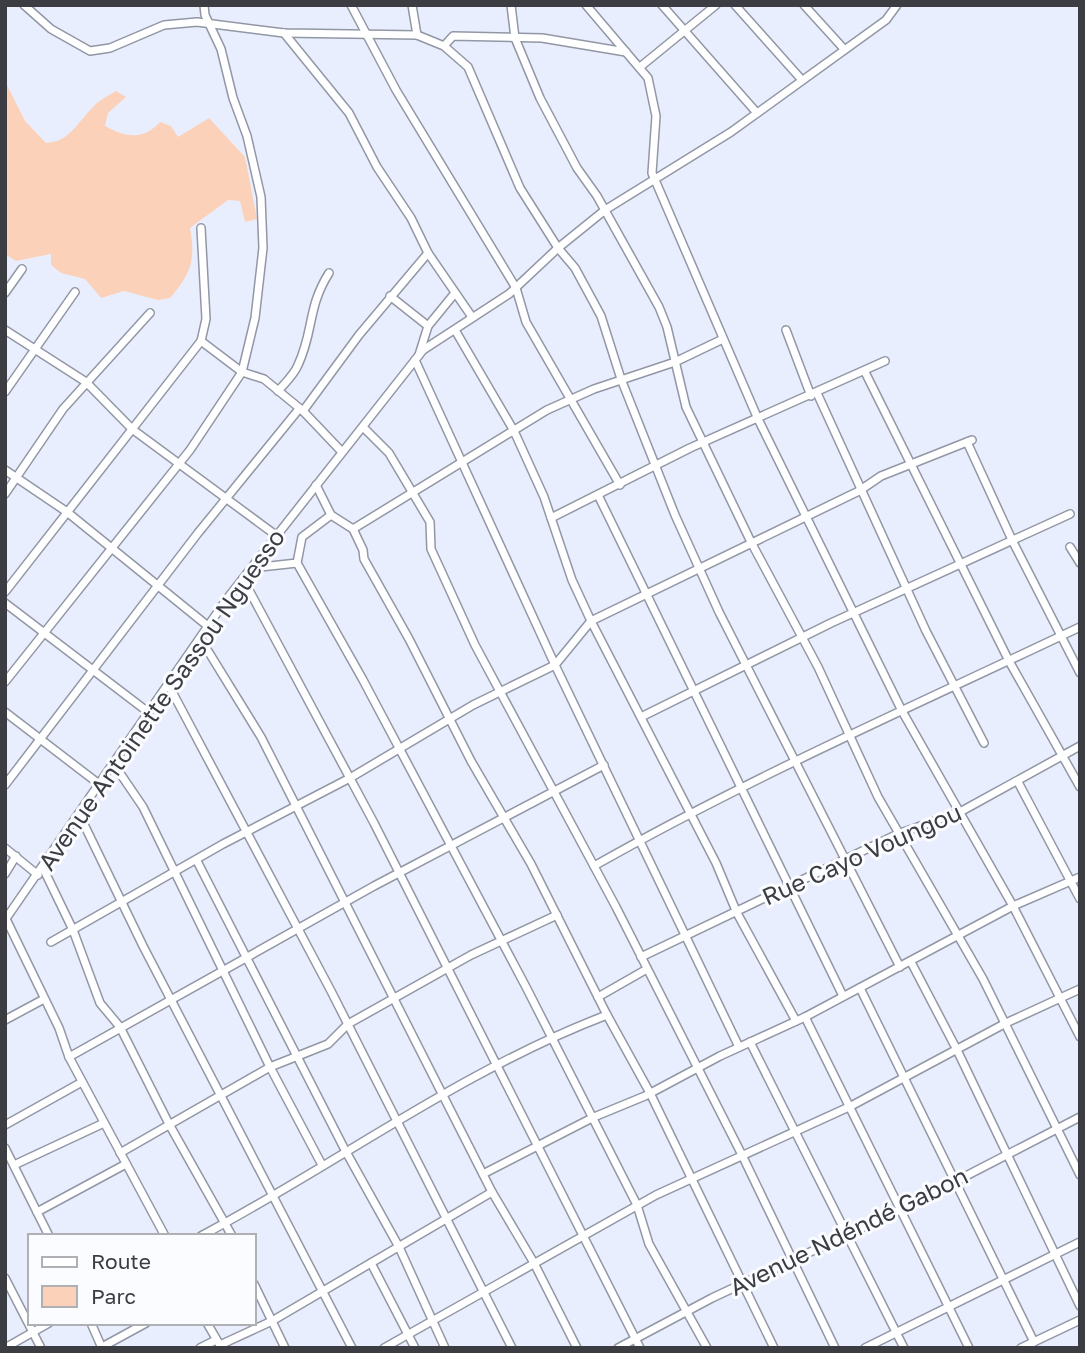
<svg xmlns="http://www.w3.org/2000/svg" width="1085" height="1353" viewBox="0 0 1085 1353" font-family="'Golos Text',sans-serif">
<rect width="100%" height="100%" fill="#e9eefe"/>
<path fill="#fbd2b9" d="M 5,81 L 25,121 L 46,143 C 69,142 77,123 93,107 C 99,100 108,96 116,91 L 126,97 L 108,113 L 105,126 C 125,137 143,141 160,122 L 171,126 L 178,137 L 209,118 L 245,157 L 257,219 L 245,222 L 240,201 L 228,200 L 190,228 C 196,260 191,274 170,298 L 158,300 L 124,291 L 101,298 L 85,279 L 61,273 L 51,265 L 51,254 L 16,261 L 5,254 Z"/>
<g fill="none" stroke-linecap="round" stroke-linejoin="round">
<defs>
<g id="street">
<path d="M 24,5 L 51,29 L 90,51 L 110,48 L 164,25 L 197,22 L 284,33 L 417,35 L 444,46 L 468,67 L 520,188 L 558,248 L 575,268 L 601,316 L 621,379 L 675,515 L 719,612 L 900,967"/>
<path d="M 351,5 L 396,90 L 516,288 L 526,322 L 620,485"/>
<path d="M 412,5 L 417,35"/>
<path d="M 511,5 L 515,38 L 540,98 L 577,168 L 597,196 L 659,307 L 667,327 L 686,407 L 751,542 L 818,667 L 878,797 L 983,979 L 1080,1175"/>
<path d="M 586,5 L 648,78 L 656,116 L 652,173 L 758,419 L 902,711 L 1013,906 L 1080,1037"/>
<path d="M 662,5 L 757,113"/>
<path d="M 735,5 L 801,79"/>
<path d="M 804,5 L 844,49"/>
<path d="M 284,33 L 349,113 L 377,167 L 411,218 L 428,253 L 472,317"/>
<path d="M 444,46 L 453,36 L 542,38 L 626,52"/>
<path d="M 640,67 L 716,5"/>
<path d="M 5,293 L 22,269"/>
<path d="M 390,296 L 428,326"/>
<path d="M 5,330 L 86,382 L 132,429 L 277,536"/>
<path d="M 455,330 L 514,431 L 544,497 L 572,580 L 591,621 L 716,863 L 737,913 L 796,1021"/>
<path d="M 786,330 L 811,396"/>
<path d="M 201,341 L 242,372 L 264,379 L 303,411 L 342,452"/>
<path d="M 419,355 L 428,326 L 455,293"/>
<path d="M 415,360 L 555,665 L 739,1047"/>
<path d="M 865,372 L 1009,661 L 1080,787"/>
<path d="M 278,391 C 285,383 294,375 298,365 C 314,331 307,308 329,273"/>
<path d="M 5,392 L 75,292"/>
<path d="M 817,393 L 926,631 L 984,743"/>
<path d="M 303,411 L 359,335 L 428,253"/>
<path d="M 363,427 L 389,453 L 430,522 L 431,549 L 475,645 L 616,907 L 742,1155 L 835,1348"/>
<path d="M 967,442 L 1013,542 L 1080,673"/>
<path d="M 5,470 L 67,512 L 209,627"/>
<path d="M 316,485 L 331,515 L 353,529 L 547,410 L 594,389 L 675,362 L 723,339"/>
<path d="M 5,494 L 63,409 L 150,313"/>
<path d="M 598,495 L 843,996"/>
<path d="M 551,518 L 690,448 L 885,361"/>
<path d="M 353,529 L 363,550 L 364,559 L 409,639 L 471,761 L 531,864 L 607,1015 L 650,1093 L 774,1348"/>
<path d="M 1070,547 L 1080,563"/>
<path d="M 297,563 L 363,680 L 526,987 L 637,1205 L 649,1244 L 707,1348"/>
<path d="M 252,568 L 297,563 L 302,537 L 331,515"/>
<path d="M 243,579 L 374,823 L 640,1348"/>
<path d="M 5,592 L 201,341 L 206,319 L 201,228"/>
<path d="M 5,603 L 148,712"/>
<path d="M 200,638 L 261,737 L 492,1192 L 534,1263 L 577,1348"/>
<path d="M 5,682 L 190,450 L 242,372 L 255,318 L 263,248 L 261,197 L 247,136 L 233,98 L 221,49 L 205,15 L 204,5"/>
<path d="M 168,684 L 331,991 L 512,1348"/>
<path d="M 5,712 L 99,784"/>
<path d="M 641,717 L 831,623 L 1070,514"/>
<path d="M 113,763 L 143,807 L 270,1067 L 322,1165"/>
<path d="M 1018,782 L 1080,899"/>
<path d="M 5,785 L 198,533 L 299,409"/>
<path d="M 79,814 L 143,946 L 352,1348"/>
<path d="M 5,848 L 38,875"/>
<path d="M 197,861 L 345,1150 L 399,1247 L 445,1348"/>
<path d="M 594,866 C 751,777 916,705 1080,627"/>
<path d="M 43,868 L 73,930 L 100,1003 L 120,1027 L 169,1124 L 232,1236"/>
<path d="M 5,874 L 16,856"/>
<path d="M 6,919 L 59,1028 L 69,1057 L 165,1236"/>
<path d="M 5,920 L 226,600 L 423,350 L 509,294 L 558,248 L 605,210 L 731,132 L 886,20 L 897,5"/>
<path d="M 51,942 L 223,844 L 350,778 L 473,705 L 555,665 L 591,621 L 859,491 L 881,476 L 972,440"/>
<path d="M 641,957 L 898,834 L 960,812 L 1080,746"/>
<path d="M 911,962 L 957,1050 L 1080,1306"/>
<path d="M 860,988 L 1034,1342"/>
<path d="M 598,997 L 647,969"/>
<path d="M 805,1017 L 969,1348"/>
<path d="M 5,1020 L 44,999"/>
<path d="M 750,1042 L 904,1348"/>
<path d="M 69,1057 L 374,886 L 604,765"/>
<path d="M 5,1125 L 82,1082"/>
<path d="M 5,1148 L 49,1236"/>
<path d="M 120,1153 L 270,1067 L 328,1044 L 348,1024 L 471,955 L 557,915"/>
<path d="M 14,1165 L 104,1123"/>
<path d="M 483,1174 L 594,1117 L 645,1096 L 720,1056 L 805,1017 L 1013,906 L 1080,877"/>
<path d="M 37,1212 L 126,1164"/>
<path d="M 201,1236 C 337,1164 462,1070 607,1015"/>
<path d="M 371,1263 L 415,1348"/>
<path d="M 5,1278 L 41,1348"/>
<path d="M 254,1284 L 285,1348"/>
<path d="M 91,1323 L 102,1348"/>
<path d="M 207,1323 L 221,1347"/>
<path d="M 220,1345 L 272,1321 L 492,1192"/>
<path d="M 102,1347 L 146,1323"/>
<path d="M 5,1348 L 49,1323"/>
<path d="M 200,1348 L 216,1340"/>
<path d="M 384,1348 L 656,1195 L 851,1106 L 1006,1023 L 1080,989"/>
<path d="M 618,1348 L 712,1298 L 902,1209 L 1080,1117"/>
<path d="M 865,1348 L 1080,1242"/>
<path d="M 1021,1348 L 1080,1320"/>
</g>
</defs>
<use href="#street" stroke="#9297a5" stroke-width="10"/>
<use href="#street" stroke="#fff" stroke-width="7"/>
</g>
<g text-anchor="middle" stroke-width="6" stroke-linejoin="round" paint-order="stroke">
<g font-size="24" fill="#3b3d43" stroke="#fbfcff">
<text transform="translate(162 700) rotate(-55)" y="8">Avenue Antoinette Sassou Nguesso</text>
<text transform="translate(862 855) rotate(-24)" y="8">Rue Cayo Voungou</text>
<text transform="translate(849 1232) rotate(-26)" y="8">Avenue Ndéndé Gabon</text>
</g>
</g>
<rect width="1085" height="1353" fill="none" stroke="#3b3d43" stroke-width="14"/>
<rect x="28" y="1234" width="228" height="91" fill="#fbfcff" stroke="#aeb0b4" stroke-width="2"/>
<rect x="42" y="1257" width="35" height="10" fill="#ffffff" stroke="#aeb0b4" stroke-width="2"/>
<text x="91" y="1269" font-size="21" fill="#3b3d43">Route</text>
<rect x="42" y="1286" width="35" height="21" fill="#fbd2b9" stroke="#aeb0b4" stroke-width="2"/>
<text x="91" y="1304" font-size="21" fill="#3b3d43">Parc</text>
</svg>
